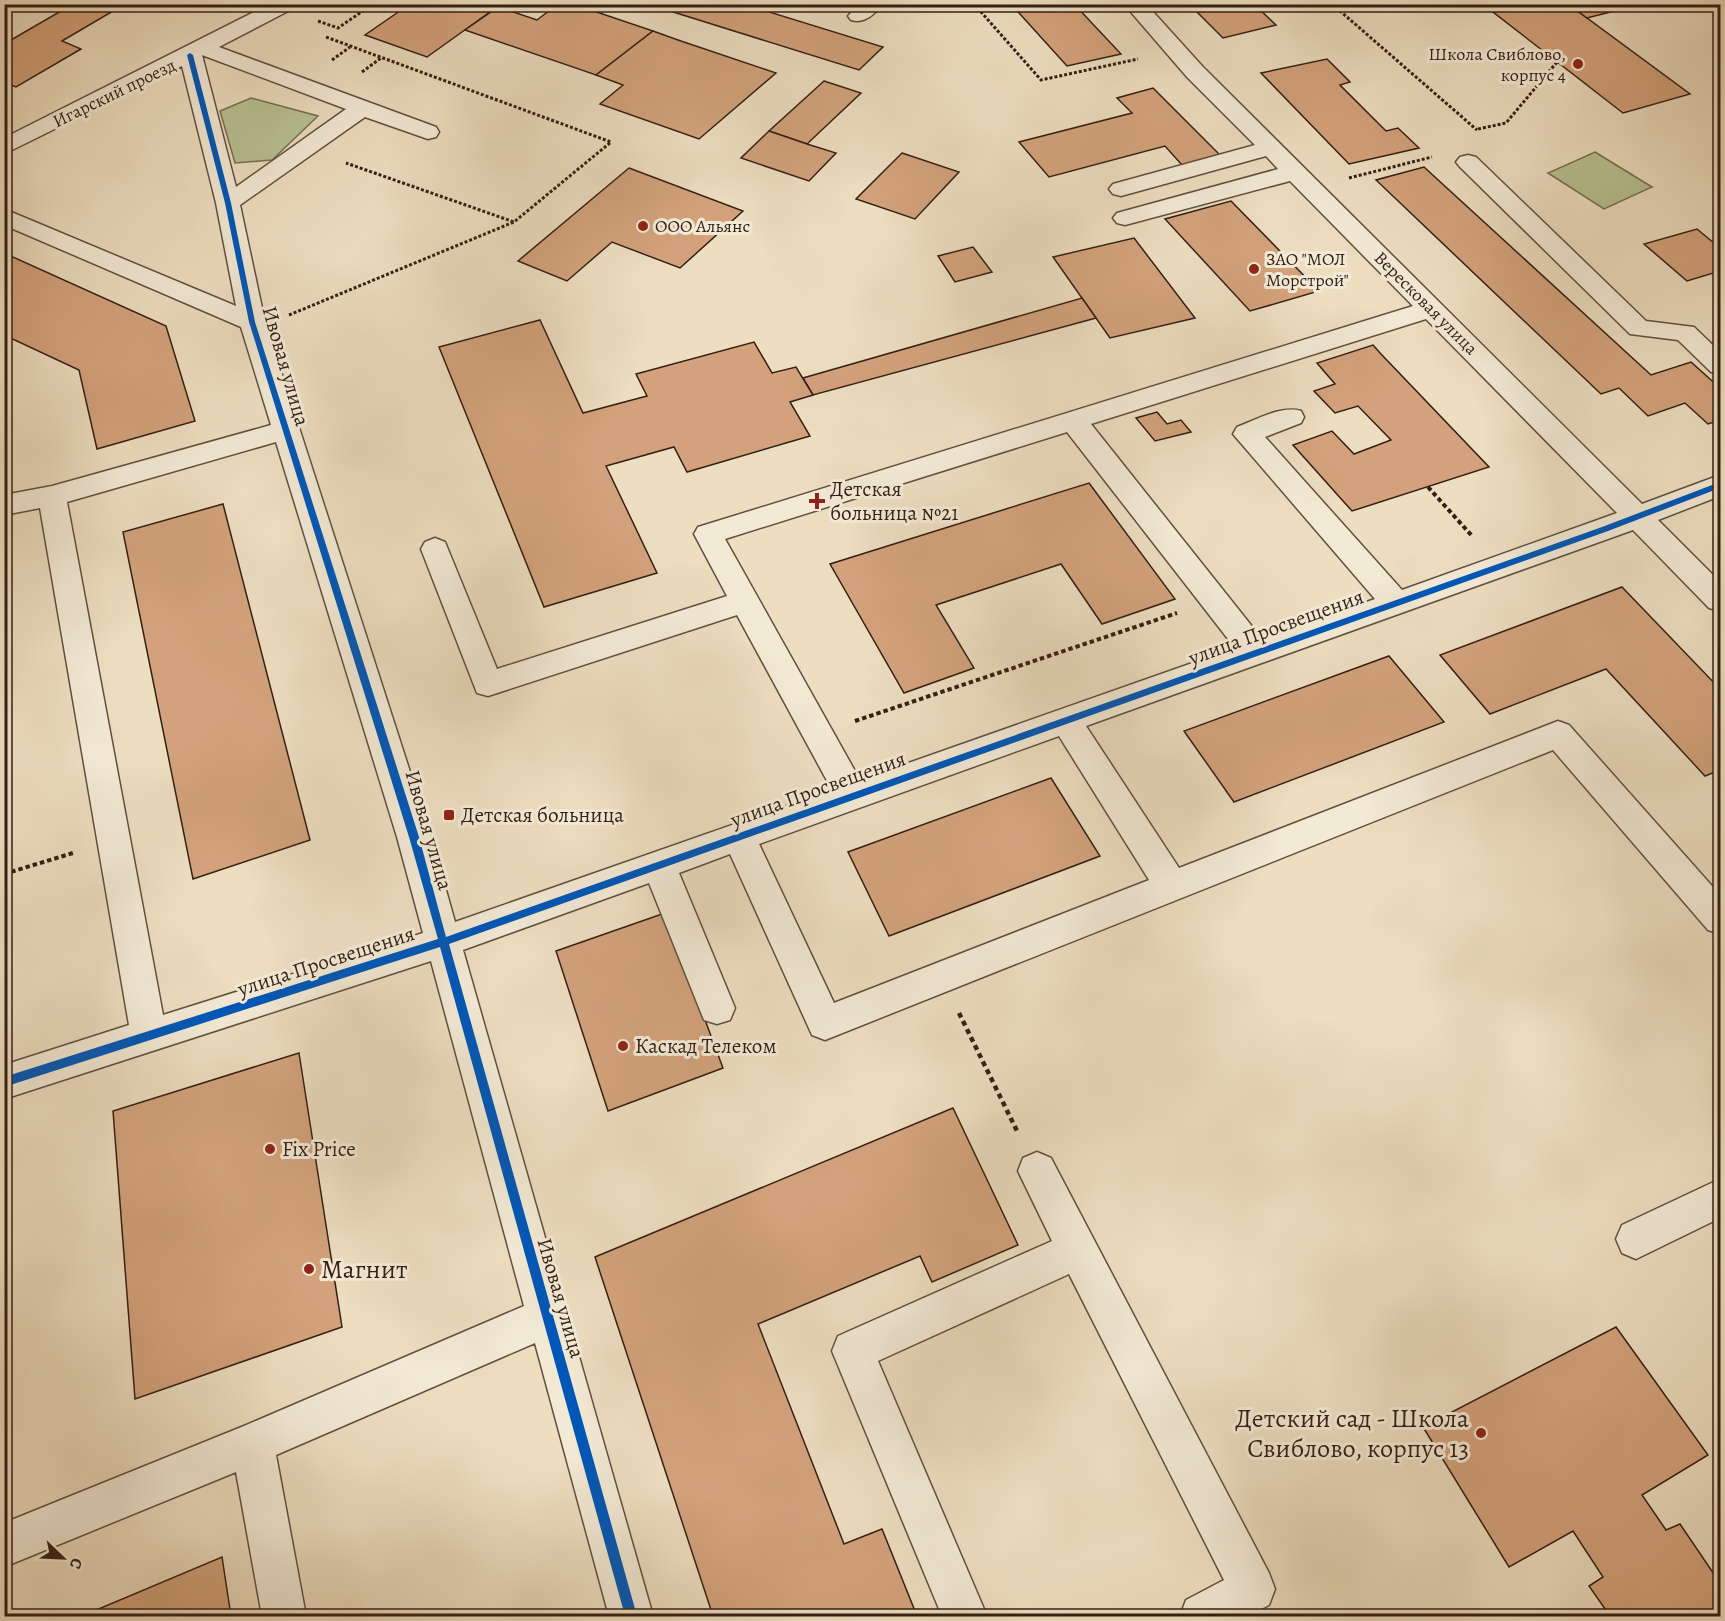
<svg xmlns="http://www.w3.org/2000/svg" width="1725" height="1621" viewBox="0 0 1725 1621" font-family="Alegreya,serif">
<rect width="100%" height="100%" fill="#eddec0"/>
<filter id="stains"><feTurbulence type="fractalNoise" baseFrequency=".00333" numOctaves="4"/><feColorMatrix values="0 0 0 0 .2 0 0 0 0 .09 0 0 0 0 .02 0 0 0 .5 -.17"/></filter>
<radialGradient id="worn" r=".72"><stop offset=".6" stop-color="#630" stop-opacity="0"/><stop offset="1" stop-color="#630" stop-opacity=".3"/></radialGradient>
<g fill="#b8c193" stroke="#767054" stroke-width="1.5">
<path d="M 251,98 L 318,116 L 272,160 L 235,163 L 220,111 Z"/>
<path d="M 1595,152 L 1652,187 L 1604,209 L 1548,173 Z"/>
</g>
<g fill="#d3a27c" stroke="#331f15" stroke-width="1.5">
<path d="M 73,4 L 125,4 L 62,41 L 81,49 L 16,87 L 4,82 L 4,44 Z"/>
<path d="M 410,4 L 501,4 L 427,57 L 365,35 Z"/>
<path d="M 558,4 L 573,4 L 653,31 L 596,75 L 465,30 L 498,7 L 537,20 Z"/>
<path d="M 655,4 L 743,4 L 883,47 L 859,70 L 654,6 Z"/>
<path d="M 1011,4 L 1074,4 L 1121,54 L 1067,66 Z"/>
<path d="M 1189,4 L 1254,4 L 1276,25 L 1223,38 Z"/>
<path d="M 1524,4 L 1568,4 L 1690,94 L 1623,113 L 1493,12 Z"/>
<path d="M 1568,4 L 1642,4 L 1587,18 Z"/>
<path d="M 653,31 L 678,40 L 776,73 L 699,139 L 600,104 L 623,85 L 596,75 Z"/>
<path d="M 1327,59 L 1350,82 L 1340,85 L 1386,131 L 1398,128 L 1419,148 L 1349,164 L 1261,73 Z"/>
<path d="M 824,81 L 861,93 L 807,144 L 769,131 Z"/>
<path d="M 1153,88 L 1220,155 L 1182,165 L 1165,146 L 1049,177 L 1019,142 L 1132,113 L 1117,98 Z"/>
<path d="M 769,131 L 807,144 L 836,153 L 809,181 L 741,158 Z"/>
<path d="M 902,153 L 959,172 L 915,219 L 856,199 Z"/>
<path d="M 1424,167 L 1651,375 L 1691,362 L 1720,388 L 1720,420 L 1708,424 L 1685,403 L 1648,416 L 1619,388 L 1601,394 L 1376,180 Z"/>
<path d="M 629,168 L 743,211 L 680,268 L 612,242 L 567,281 L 518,261 Z"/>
<path d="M 1231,201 L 1276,247 L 1319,291 L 1250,311 L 1165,219 Z"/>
<path d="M 1697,229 L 1720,248 L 1720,271 L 1687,281 L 1644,244 Z"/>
<path d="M 1134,238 L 1195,318 L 1110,338 L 1053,257 Z"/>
<path d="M 973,247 L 992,272 L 955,282 L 938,256 Z"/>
<path d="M 4,253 L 166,326 L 195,421 L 97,449 L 79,370 L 4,335 Z"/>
<path d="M 1082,298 L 1096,318 L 813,395 L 803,378 Z"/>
<path d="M 540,320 L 583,413 L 647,396 L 636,374 L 754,342 L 772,373 L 796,367 L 813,395 L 790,402 L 810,436 L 687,472 L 674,447 L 606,466 L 657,573 L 544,607 L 439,347 Z"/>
<path d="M 1373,345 L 1381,354 L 1489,467 L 1352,511 L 1293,445 L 1332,431 L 1354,454 L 1391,440 L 1358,406 L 1335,413 L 1314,391 L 1335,384 L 1317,363 Z"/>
<path d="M 1157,412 L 1167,424 L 1181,420 L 1191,432 L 1155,441 L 1136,418 Z"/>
<path d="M 1089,483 L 1175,599 L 1102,624 L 1061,564 L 936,605 L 974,668 L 904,693 L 830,564 Z"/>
<path d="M 223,504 L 310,840 L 193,879 L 123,532 Z"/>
<path d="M 1622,587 L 1720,689 L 1720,770 L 1705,776 L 1606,669 L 1490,714 L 1440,655 Z"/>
<path d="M 1389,656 L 1444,722 L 1234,802 L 1184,731 Z"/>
<path d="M 1051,778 L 1100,856 L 889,936 L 848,852 Z"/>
<path d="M 665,913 L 723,1068 L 608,1111 L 556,951 Z"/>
<path d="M 299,1053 L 342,1327 L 135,1399 L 113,1111 Z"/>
<path d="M 953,1108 L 1018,1245 L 932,1282 L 920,1256 L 758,1324 L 844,1544 L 882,1529 L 917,1616 L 713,1616 L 595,1257 Z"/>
<path d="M 1616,1327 L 1708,1455 L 1642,1495 L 1666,1530 L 1680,1524 L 1720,1583 L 1720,1616 L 1610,1616 L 1589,1586 L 1603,1577 L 1573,1531 L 1509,1567 L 1423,1427 Z"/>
<path d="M 222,1557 L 231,1616 L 82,1616 Z"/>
</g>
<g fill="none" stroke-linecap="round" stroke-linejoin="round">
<defs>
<g id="minor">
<path d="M 270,4 L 297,4 L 294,8 L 219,47 L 436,127 L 439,132 L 436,137 L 428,139 L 365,117 L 240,205 L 265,322 L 431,837 L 455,922 L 832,790 L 737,615 L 488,696 L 477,693 L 421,549 L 425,542 L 435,538 L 445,542 L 497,669 L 727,596 L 694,534 L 698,527 L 1413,306 L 1290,181 L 1125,225 L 1117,223 L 1113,218 L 1117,213 L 1278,169 L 1266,156 L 1121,196 L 1113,194 L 1109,189 L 1113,184 L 1255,145 L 1187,77 L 1124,4 L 1146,4 L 1203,67 L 1642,504 L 1720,475 L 1720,496 L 1658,520 L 1720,582 L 1720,611 L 1709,608 L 1633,530 L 1086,726 L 1179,868 L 1558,721 L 1569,725 L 1720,895 L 1720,934 L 1708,930 L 1553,750 L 825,1040 L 812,1035 L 730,854 L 679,873 L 735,1008 L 730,1020 L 717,1024 L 704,1020 L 649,883 L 463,950 L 653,1616 L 609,1616 L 535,1343 L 276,1455 L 306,1616 L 262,1616 L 236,1472 L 4,1567 L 4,1523 L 244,1426 L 524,1306 L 431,961 L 4,1099 L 4,1065 L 129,1025 L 40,508 L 4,515 L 4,495 L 52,486 L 271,425 L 241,327 L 4,225 L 4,209 L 236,306 L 216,203 L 182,66 L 4,154 L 4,138 ZM 202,55 L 346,109 L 236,187 ZM 1426,319 L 1617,513 L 1402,590 L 1265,437 L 1301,423 L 1304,417 L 1301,411 C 1281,405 1256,420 1237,427 L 1233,434 L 1375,599 L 1262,639 L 1091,424 ZM 1067,432 L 1235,648 L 860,780 L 725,539 ZM 276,442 L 397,837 L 423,933 L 163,1015 L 67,502 ZM 1059,736 L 1149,880 L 834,1003 L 759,844 Z"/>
<path d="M 859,4 L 882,4 C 874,15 864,24 851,20 L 848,16 Z"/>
<path d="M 1468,155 L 1476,157 L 1646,321 L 1694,327 L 1720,352 L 1720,374 L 1711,372 L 1678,340 L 1630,334 L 1460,167 L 1456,162 L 1460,157 Z"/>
<path d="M 1037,1152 L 1051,1158 L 1269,1573 L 1275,1589 L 1269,1605 L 1247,1616 L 1180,1616 L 1186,1600 L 1224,1580 L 1069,1274 L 878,1361 L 987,1616 L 942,1616 L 832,1351 L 838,1336 L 1052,1241 L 1018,1171 L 1023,1158 Z"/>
<path d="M 1720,1179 L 1720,1218 L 1636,1259 L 1622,1253 L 1616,1239 L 1622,1225 Z"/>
</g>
</defs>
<use href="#minor" stroke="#624f40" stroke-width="3"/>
<g stroke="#331f15" stroke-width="3" stroke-dasharray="3 2" stroke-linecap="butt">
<path d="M 974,4 L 1041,80 L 1138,59"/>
<path d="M 1332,4 L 1477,130"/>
<path d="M 318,21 L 338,28 L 373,4"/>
<path d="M 326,37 L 611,142 L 514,222 L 346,163"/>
<path d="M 332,60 L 350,47"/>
<path d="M 362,72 L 381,58"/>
<path d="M 1478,129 L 1506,123 L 1557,62"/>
<path d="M 1349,178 L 1432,157"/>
<path d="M 289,315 L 514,222"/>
</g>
<g stroke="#331f15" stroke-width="4" stroke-dasharray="4.5 3" stroke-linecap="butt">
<path d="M 1428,487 L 1473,537"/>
<path d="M 855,721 L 1177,613"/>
<path d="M 4,874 L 73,853"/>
</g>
<path stroke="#331f15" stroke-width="4.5" stroke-dasharray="5 4" stroke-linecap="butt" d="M 959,1013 L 1018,1133"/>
<use href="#minor" fill="#f3ead6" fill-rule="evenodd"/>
<defs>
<path id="cycleway" d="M 190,53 L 193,55 L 231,203 L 255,322 L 419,837 L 446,937 L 1602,527 L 1720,482 L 1720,488 L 1608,531 L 449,944 L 637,1616 L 625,1616 L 440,947 L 4,1087 L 4,1077 L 438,939 L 409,837 L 249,322 L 225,203 L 187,55 Z"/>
</defs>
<use href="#cycleway" stroke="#f3ead6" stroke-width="4"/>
<use href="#cycleway" fill="#0057b8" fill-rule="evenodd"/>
</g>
<g fill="#8f2418" stroke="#f3ead6" stroke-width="2">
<circle cx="1578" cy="64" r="6"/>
<circle cx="643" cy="226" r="6"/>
<circle cx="1254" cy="269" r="6"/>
<path d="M814 492h6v6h6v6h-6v6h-6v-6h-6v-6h6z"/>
<rect x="443" y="809" width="12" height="12" rx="3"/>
<circle cx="623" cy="1046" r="6"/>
<circle cx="270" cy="1149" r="6"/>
<circle cx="309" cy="1269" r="6"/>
<circle cx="1481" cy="1433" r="6"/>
</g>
<g text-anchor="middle" stroke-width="6" stroke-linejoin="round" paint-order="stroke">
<g font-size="18" fill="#331f15" stroke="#f3ead6" text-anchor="start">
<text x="1566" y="60" text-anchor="end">Школа Свиблово,<tspan x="1566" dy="21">корпус 4</tspan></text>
<text x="655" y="232">ООО Альянс</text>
<text x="1266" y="265">ЗАО "МОЛ<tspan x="1266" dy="21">Морстрой"</tspan></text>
</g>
<g font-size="18" fill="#331f15" stroke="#f3ead6">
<text transform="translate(114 93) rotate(-26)" y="6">Игарский проезд</text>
<text transform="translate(1426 303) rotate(45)" y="6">Вересковая улица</text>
</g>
<g font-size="21" fill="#331f15" stroke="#f3ead6">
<text transform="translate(286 366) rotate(74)" y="7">Ивовая улица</text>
<text transform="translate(1276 627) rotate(-20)" y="7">улица Просвещения</text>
<text transform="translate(818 789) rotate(-20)" y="7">улица Просвещения</text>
<text transform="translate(429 830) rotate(74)" y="7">Ивовая улица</text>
<text transform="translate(326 961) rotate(-18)" y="7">улица Просвещения</text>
<text transform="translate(561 1298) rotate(74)" y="7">Ивовая улица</text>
</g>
<g font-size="21" fill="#331f15" stroke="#f3ead6" text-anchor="start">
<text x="830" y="496">Детская<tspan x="830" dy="24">больница №21</tspan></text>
<text x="461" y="822">Детская больница</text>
<text x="635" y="1053">Каскад Телеком</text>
<text x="282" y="1156">Fix Price</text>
</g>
<g font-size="26" fill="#331f15" stroke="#f3ead6" text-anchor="start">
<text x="321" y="1278">Магнит</text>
<text x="1469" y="1427" text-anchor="end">Детский сад - Школа<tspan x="1469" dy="30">Свиблово, корпус 13</tspan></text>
</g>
</g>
<rect width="1725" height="1621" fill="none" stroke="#eddec0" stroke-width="24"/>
<rect x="6" y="6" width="1713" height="1609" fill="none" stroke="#331f15" stroke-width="3"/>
<rect x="12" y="12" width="1701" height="1597" fill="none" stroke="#331f15" stroke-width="1.5"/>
<g transform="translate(63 1558) rotate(113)" stroke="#f3ead6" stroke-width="4.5" paint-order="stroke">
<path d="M0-4.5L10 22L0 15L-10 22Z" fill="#331f15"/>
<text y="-9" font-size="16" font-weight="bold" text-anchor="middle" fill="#331f15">С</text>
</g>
<rect width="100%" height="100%" filter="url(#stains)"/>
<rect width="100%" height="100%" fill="url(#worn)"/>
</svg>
